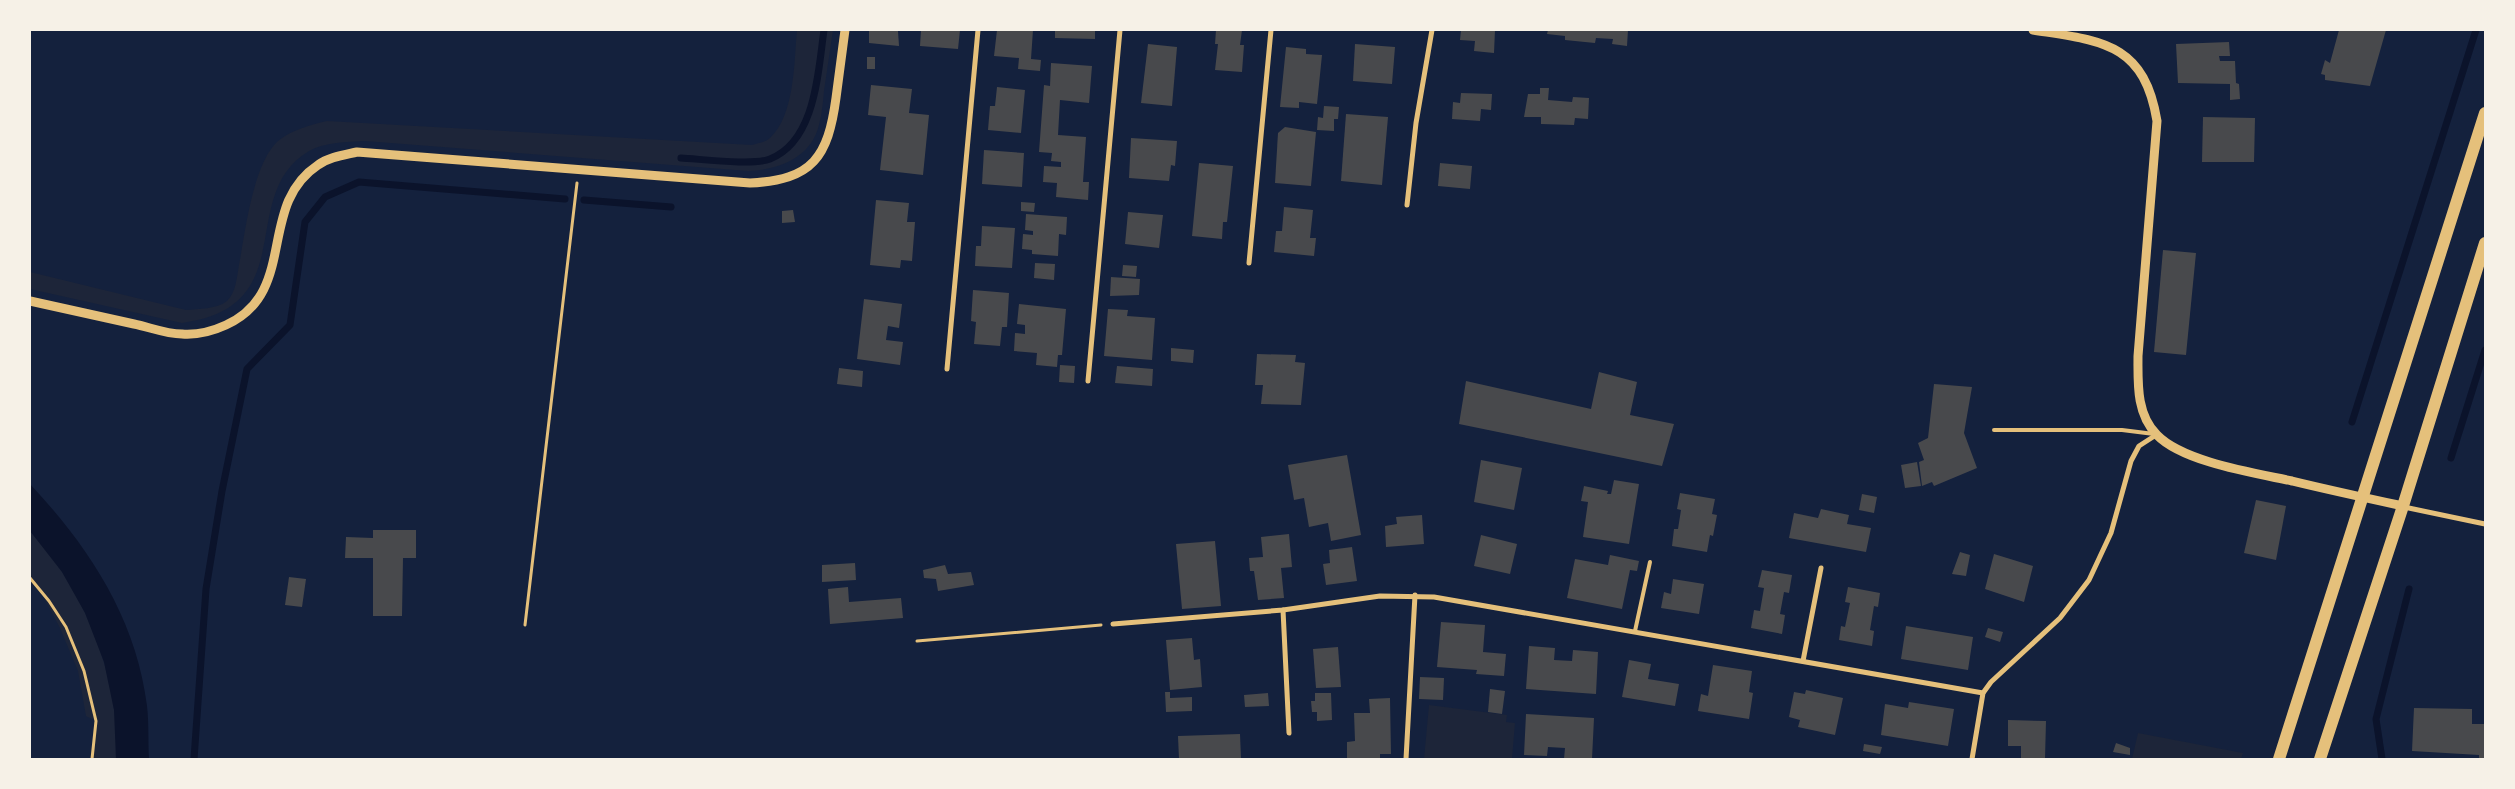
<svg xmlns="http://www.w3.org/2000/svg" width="2515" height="789" viewBox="0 0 2515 789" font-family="'Space Grotesk',sans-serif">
<rect width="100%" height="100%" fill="#14213d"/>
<g fill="#1d2539">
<path d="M 797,30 L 833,30 C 830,50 827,71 824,91 C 823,102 822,114 819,125 C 811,158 778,170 748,171 L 365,141 C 347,142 325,142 309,151 C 235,195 304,307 182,323 L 30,289 L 30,272 L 186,310 C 198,309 217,309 227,301 C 236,293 237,276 239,265 C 245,233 253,163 278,141 C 291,130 310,125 327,121 L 752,145 C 758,143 766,142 770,138 C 795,115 794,61 797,30 Z"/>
<path d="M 30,531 C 75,579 105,644 114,709 C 117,725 116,743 116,759 L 92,759 L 96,721 L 86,716 L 78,671 L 60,628 L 40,590 L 30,577 Z"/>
<path d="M 1429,705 L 1507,715 L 1506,722 L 1515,723 L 1512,759 L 1424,759 Z"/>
<path d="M 2138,733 L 2243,753 L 2241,759 L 2132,759 Z"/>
</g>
<path fill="#0b132b" d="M 30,484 C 89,547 136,618 147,706 C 149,723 148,741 149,759 L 116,759 L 114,710 L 104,662 L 85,613 L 62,572 L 30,531 Z"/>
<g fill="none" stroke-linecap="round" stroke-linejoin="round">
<g stroke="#0b132b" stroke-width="7">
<path d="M 681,158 C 701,159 753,166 770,159 C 816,141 818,71 824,30"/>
<path d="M 584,200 L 671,207"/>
<path d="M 2352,422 L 2476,30"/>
<path d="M 2451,458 L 2485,350"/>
<path d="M 194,759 L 206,589 L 222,491 L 247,369 L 290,325 L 305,222 L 325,197 L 359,182 L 565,199"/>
<path d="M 2382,759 L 2376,719 L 2409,589"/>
</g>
</g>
<g fill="#48494c">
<path d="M 869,30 L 898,31 L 899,46 L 869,43 Z"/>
<path d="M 921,30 L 960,30 L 958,49 L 920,46 Z"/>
<path d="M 997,30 L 1033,30 L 1031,59 L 1041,60 L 1040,71 L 1018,69 L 1019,58 L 994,56 Z"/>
<path d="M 1055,30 L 1095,30 L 1095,39 L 1055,38 Z"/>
<path d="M 1216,30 L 1242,30 L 1240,45 L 1244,45 L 1242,72 L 1215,70 L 1218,44 L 1215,44 Z"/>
<path d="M 1461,30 L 1495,30 L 1494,53 L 1474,51 L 1475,41 L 1460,40 Z"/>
<path d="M 1548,30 L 1628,30 L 1627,46 L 1612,44 L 1613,39 L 1596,38 L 1595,43 L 1565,40 L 1565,36 L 1547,34 Z"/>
<path d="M 2339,30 L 2386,30 L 2370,86 L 2325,80 L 2325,75 L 2321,74 L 2325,60 L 2330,63 Z"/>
<path d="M 2229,42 L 2230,56 L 2219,56 L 2220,61 L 2235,61 L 2236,83 L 2239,84 L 2240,99 L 2230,100 L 2230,84 L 2178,83 L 2176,44 Z"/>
<path d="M 1148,44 L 1177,47 L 1172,106 L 1141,103 Z"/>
<path d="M 1355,44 L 1395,47 L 1392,84 L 1353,81 Z"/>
<path d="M 1286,47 L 1306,49 L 1306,54 L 1322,55 L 1317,104 L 1299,102 L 1299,108 L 1280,107 Z"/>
<rect x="867" y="57" width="8" height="12"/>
<path d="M 1051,63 L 1092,66 L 1089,103 L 1060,100 L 1058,135 L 1086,137 L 1083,182 L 1089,182 L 1088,200 L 1056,197 L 1057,183 L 1043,182 L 1044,166 L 1061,167 L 1061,162 L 1051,161 L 1052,153 L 1039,152 L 1044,85 L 1050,86 Z"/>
<path d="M 871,85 L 912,89 L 909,113 L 929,115 L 923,175 L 880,170 L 886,117 L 868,115 Z"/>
<path d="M 997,87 L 1025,90 L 1021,133 L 988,130 L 990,106 L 995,106 Z"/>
<path d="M 1540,88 L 1549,88 L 1548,100 L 1572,102 L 1573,97 L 1589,98 L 1588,119 L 1575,118 L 1574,125 L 1541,124 L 1541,117 L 1524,117 L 1528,94 L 1540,94 Z"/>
<path d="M 1461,93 L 1492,94 L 1491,110 L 1481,109 L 1480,121 L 1452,119 L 1453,102 L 1460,103 Z"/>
<path d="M 1324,106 L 1339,107 L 1338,119 L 1334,119 L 1334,131 L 1317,130 L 1318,117 L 1323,118 Z"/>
<path d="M 1346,114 L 1388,117 L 1382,185 L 1341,181 Z"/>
<path d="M 2203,117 L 2255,118 L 2254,162 L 2202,162 Z"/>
<path d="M 1285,127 L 1316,132 L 1311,186 L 1275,183 L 1278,133 Z"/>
<path d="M 1131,138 L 1177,141 L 1175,166 L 1171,165 L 1169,181 L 1129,178 Z"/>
<path d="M 984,150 L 1024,153 L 1022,187 L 982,184 Z"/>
<path d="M 1199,163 L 1233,166 L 1227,222 L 1223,222 L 1222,239 L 1192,236 Z"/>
<path d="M 1440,163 L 1472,166 L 1470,189 L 1438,186 Z"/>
<path d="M 876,200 L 909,203 L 907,222 L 915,222 L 912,261 L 901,260 L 900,268 L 870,265 Z"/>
<path d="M 1021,202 L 1035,203 L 1034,212 L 1021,211 Z"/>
<path d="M 1284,207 L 1313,210 L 1310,238 L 1316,238 L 1314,256 L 1274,252 L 1276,231 L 1282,231 Z"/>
<path d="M 793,210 L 795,222 L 782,223 L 782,211 Z"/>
<path d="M 1128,212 L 1163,215 L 1159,248 L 1125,244 Z"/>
<path d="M 1026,214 L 1067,217 L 1066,235 L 1059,234 L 1058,256 L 1032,254 L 1032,250 L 1022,249 L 1023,234 L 1033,235 L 1033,231 L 1025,230 Z"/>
<path d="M 982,226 L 1015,228 L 1012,268 L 975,266 L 976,246 L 981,246 Z"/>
<path d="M 2163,250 L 2196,253 L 2186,355 L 2154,352 Z"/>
<path d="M 1035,263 L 1055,264 L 1054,280 L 1034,278 Z"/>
<path d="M 1123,265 L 1137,266 L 1136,277 L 1122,276 Z"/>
<path d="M 1111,277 L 1140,279 L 1139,295 L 1110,296 Z"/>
<path d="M 973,290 L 1009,293 L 1007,327 L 1002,327 L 1000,346 L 974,344 L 976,322 L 971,321 Z"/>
<path d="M 864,299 L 902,304 L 899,328 L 888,326 L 886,340 L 903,342 L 900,365 L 857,359 Z"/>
<path d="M 1019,304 L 1066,309 L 1062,355 L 1058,355 L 1057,367 L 1036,365 L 1037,353 L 1014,351 L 1015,333 L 1025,334 L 1025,325 L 1017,324 Z"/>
<path d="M 1108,309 L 1128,310 L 1127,316 L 1155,318 L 1152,360 L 1104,356 Z"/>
<path d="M 1171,348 L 1194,350 L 1193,363 L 1171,361 Z"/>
<path d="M 1257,354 L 1296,355 L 1295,362 L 1305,363 L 1301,405 L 1261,404 L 1263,385 L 1255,385 Z"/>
<path d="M 1060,365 L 1075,366 L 1074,383 L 1059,382 Z"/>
<path d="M 1117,366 L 1153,369 L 1152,386 L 1115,383 Z"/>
<path d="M 839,368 L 863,371 L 862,387 L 837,384 Z"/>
<path d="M 1599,372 L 1637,382 L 1630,415 L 1674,424 L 1662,466 L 1459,424 L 1466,381 L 1591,409 Z"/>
<path d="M 1934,384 L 1972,387 L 1964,433 L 1977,468 L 1934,486 L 1932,482 L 1922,486 L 1919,462 L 1924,460 L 1918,443 L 1928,438 Z"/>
<path d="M 1347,455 L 1361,535 L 1331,541 L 1328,523 L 1309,527 L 1304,498 L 1294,500 L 1288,465 Z"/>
<path d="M 1481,460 L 1522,468 L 1514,510 L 1474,502 Z"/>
<path d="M 1917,462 L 1921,486 L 1905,488 L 1901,465 Z"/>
<path d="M 1614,480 L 1639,484 L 1629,544 L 1583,537 L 1588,502 L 1581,501 L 1584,486 L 1608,491 L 1607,494 L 1611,494 Z"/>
<path d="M 1680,493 L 1715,499 L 1712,514 L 1717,515 L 1713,536 L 1710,535 L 1707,552 L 1672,546 L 1674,529 L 1678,529 L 1681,510 L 1677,509 Z"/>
<path d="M 1862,494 L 1877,497 L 1874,513 L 1859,510 Z"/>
<path d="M 2256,500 L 2286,506 L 2276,560 L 2244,553 Z"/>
<path d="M 1821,509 L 1849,515 L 1847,524 L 1871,528 L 1866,552 L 1789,538 L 1794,513 L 1818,518 Z"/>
<path d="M 1422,515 L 1424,544 L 1386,547 L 1385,526 L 1397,524 L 1396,517 Z"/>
<path d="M 373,530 L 416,530 L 416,558 L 403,558 L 402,616 L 373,616 L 373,558 L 345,558 L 346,537 L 373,538 Z"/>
<path d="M 1289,534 L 1292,567 L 1281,568 L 1284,598 L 1258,600 L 1254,571 L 1250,571 L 1249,558 L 1263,557 L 1261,537 Z"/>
<path d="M 1481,535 L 1517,544 L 1510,574 L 1474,566 Z"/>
<path d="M 1215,541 L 1221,606 L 1182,609 L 1176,544 Z"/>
<path d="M 1352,547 L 1357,581 L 1326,585 L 1323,564 L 1330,563 L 1329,550 Z"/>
<path d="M 1960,552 L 1970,555 L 1966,576 L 1952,574 Z"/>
<path d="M 1994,554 L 2033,566 L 2024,602 L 1985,589 Z"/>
<path d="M 1610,555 L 1639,561 L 1637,571 L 1630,570 L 1622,609 L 1567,598 L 1575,559 L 1608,565 Z"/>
<path d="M 855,563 L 856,580 L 822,582 L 822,565 Z"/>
<path d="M 945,565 L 948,574 L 971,572 L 974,585 L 938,591 L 936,579 L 924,578 L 923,570 Z"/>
<path d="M 1762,570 L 1792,575 L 1789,593 L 1784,592 L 1780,614 L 1785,615 L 1782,634 L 1751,628 L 1754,610 L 1760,611 L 1764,588 L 1758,587 Z"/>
<path d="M 289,577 L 306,579 L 302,607 L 285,605 Z"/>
<path d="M 1673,579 L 1704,584 L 1699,614 L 1661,608 L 1664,592 L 1671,594 Z"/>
<path d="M 848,587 L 849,602 L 901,598 L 903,618 L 830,624 L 828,589 Z"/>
<path d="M 1848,587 L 1880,593 L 1878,607 L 1874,606 L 1870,630 L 1874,631 L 1872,646 L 1839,640 L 1841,626 L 1845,627 L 1850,603 L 1845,602 Z"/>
<path d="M 1441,622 L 1485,625 L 1483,652 L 1506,654 L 1504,676 L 1476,674 L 1477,670 L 1437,667 Z"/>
<path d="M 1906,626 L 1973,637 L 1968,670 L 1901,659 Z"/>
<path d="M 1988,628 L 2003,632 L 2000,642 L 1985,637 Z"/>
<path d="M 1192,638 L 1194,660 L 1200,659 L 1202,687 L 1170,690 L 1166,640 Z"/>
<path d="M 1529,646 L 1555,648 L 1554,660 L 1572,661 L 1573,650 L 1598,652 L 1596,694 L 1526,689 Z"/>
<path d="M 1338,647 L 1341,687 L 1316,688 L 1313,649 Z"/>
<path d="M 1629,660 L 1651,664 L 1648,679 L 1679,684 L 1675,706 L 1622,697 Z"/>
<path d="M 1713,665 L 1752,671 L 1749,692 L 1753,693 L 1749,719 L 1698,711 L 1701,694 L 1708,696 Z"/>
<path d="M 1420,677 L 1444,678 L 1443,700 L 1419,699 Z"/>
<path d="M 1490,689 L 1505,691 L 1502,714 L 1488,712 Z"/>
<path d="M 1806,690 L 1843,698 L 1835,735 L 1798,727 L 1800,720 L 1789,717 L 1794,692 L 1805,694 Z"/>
<path d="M 1165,692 L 1170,692 L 1170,698 L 1192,697 L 1192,711 L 1166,712 Z"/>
<path d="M 1268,693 L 1269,706 L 1245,707 L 1244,695 Z"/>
<path d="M 1315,693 L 1331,693 L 1332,720 L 1317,721 L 1317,712 L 1312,712 L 1311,701 L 1315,701 Z"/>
<path d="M 1390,698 L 1391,754 L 1380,754 L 1380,759 L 1347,759 L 1347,742 L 1355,741 L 1354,713 L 1370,713 L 1369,699 Z"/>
<path d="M 1909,702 L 1954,709 L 1948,746 L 1881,735 L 1885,704 L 1908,708 Z"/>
<path d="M 2414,708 L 2472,709 L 2472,724 L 2485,724 L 2485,759 L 2479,759 L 2479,755 L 2412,751 Z"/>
<path d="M 1526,714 L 1594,718 L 1592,759 L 1564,759 L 1565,748 L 1548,747 L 1547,756 L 1524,755 Z"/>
<path d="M 2008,720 L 2046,721 L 2045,759 L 2021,759 L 2021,746 L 2008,746 Z"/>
<path d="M 1240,734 L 1241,759 L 1179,759 L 1178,736 Z"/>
<path d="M 2116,743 L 2130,748 L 2130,755 L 2113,752 Z"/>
<path d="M 1864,744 L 1882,747 L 1880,754 L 1863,751 Z"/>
</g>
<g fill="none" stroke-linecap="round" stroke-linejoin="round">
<g stroke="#e5c07b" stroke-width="3">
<path d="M 30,578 L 49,601 L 66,627 L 84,671 L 96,721 L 92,759"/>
<path d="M 525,625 L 577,183"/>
<path d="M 917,641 L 1101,625"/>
</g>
<g stroke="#e5c07b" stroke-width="4">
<path d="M 1994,430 L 2122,430 L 2154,434"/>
<path d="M 1635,631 L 1650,562"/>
</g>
<g stroke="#e5c07b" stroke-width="5">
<path d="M 1407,205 L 1416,123 L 1432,30"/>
<path d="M 1249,263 L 1271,30"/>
<path d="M 947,369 L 978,30"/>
<path d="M 1088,381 L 1120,30"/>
<path d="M 2404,507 L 2485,524"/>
<path d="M 1283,610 L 1289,733"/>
<path d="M 1113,624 L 1283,610 L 1380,596 L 1434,597 L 1983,693"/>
<path d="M 1803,661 L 1821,568"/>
<path d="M 1406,759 L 1415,595"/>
<path d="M 1972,759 L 1983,693 L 1991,682 L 2060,618 L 2089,580 L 2111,533 L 2131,461 L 2139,446 L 2156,435"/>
</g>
<g stroke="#e5c07b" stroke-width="9">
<path d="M 2033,30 C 2101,41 2144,42 2157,121 L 2138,356 C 2138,383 2136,414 2157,435 C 2183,462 2255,473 2292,481 C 2329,490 2366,498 2403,506"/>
<path d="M 30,301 C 65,309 99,316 134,324 C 149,327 166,334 182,334 C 196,335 213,331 226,325 C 299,292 256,206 318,165 C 329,157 344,155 357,152 L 750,183 C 813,180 828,157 836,98 C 839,76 842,53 845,30"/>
</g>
<g stroke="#e5c07b" stroke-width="12">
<path d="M 2279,759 L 2485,113"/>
<path d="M 2320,759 L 2403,506 L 2485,243"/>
</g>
</g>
<rect width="2515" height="789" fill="none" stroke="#f6f1e7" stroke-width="62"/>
</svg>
